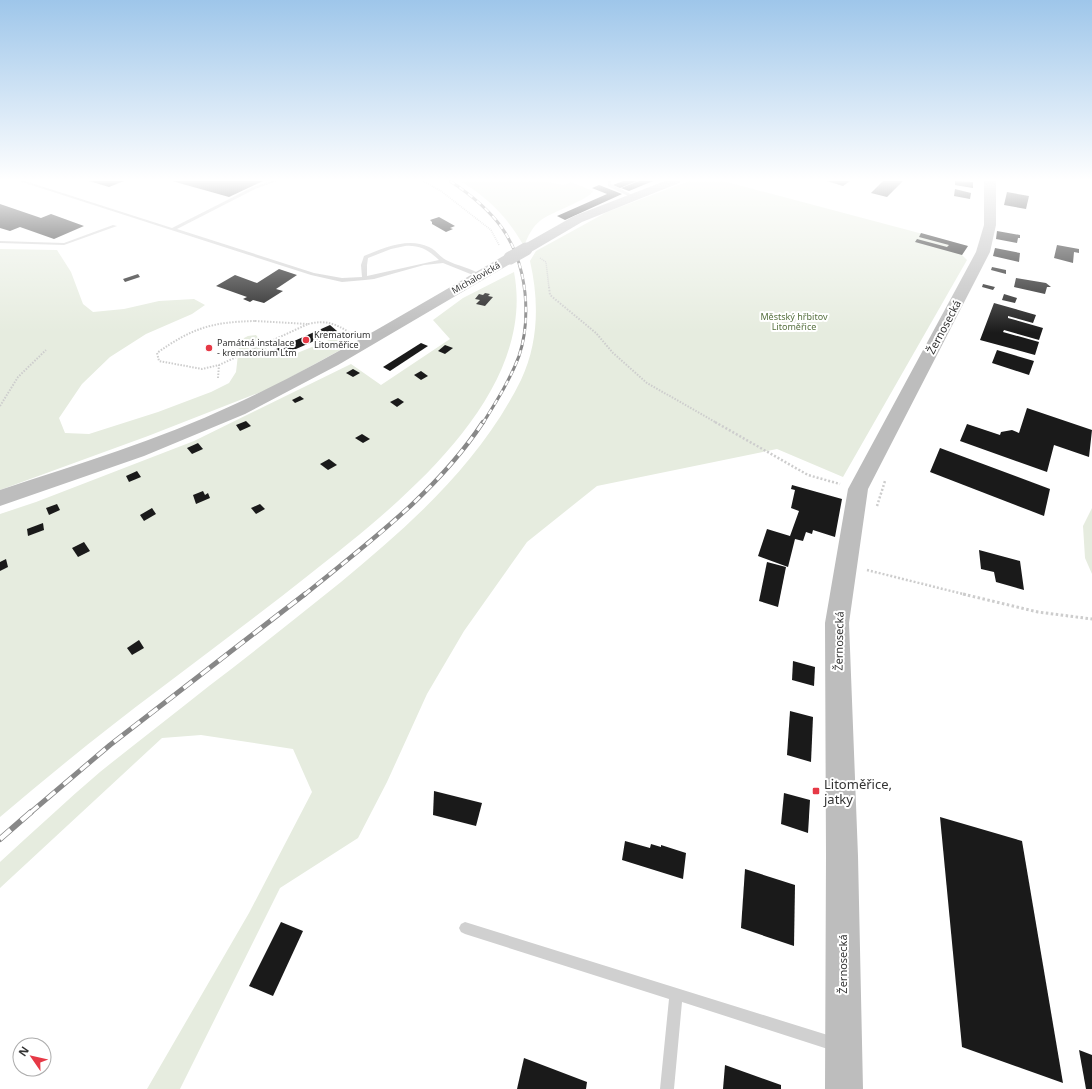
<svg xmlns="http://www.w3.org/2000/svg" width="1092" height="1089" viewBox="0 0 1092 1089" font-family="'Noto Sans',sans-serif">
<rect width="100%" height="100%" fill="#fff"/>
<g fill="#e6ecdf">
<path d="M 460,181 L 542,181 L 564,185 L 571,182 L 593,191 C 590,199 552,212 541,220 C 532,227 528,236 524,246 C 507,217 489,198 460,181 Z"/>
<path d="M 689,181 L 723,181 L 968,246 L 962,255 L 967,260 L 843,477 L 777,449 L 597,486 L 527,542 L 464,631 L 427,694 L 387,782 L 358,838 L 280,888 L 180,1089 L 147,1089 L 249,913 L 312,792 L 293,749 L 201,735 L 162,738 L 0,888 L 0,862 C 33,832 66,801 100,772 C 136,743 173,715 209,686 C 254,652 297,617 341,582 C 411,524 480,463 521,380 C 539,342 539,300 530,261 L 536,251 L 607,212 Z"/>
<path d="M 0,249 L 57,250 L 71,272 L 83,304 L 93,312 L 124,309 L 159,301 L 194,299 L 205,305 L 192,314 L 146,334 L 110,357 L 82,384 L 59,418 L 65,433 L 89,434 L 158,412 L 211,392 L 229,383 L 236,372 L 239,346 L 242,339 L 248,336 L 256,335 L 269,352 L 277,357 L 285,358 L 329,340 L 344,338 L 348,341 L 344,348 L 271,388 L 148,436 L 0,490 Z"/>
<path d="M 514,272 C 538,397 395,507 310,574 C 261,613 211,650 161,688 C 106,729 53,772 0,817 L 0,514 L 36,502 L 194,441 L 351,364 L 381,385 L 450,339 L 433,320 L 463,298 Z"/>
<path d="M 1092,508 L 1092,574 L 1085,558 L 1083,526 Z"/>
</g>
<g fill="#1a1a1a">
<path d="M 89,181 L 124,181 L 109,187 Z"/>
<path d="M 172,181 L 263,181 L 229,197 Z"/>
<path d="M 623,181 L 637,181 L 620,188 L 613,185 Z"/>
<path d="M 639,181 L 653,181 L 629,191 L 621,188 Z"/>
<path d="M 827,181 L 850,181 L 843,186 Z"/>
<path d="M 883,181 L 903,181 L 887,197 L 871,193 Z"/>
<path d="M 955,181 L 973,182 L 973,188 L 955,185 Z"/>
<path d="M 599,185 L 622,194 L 565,220 L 557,216 L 607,194 L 592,188 Z"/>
<path d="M 955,189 L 971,193 L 970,199 L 954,196 Z"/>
<path d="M 1007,192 L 1029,196 L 1026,209 L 1004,205 Z"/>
<path d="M 0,204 L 41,218 L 51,214 L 84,226 L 54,239 L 20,227 L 10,231 L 0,228 Z"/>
<path d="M 439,217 L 455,226 L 450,228 L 453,229 L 446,232 L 432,224 L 432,222 L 430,220 Z"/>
<path d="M 997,231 L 1020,235 L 1020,238 L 1018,238 L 1017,243 L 996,239 Z"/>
<path d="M 921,233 L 968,246 L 962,255 L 915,242 L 917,239 L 947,247 L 949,245 L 919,237 Z"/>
<path d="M 1057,245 L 1079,249 L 1079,253 L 1074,252 L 1073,263 L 1054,258 Z"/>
<path d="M 995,248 L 1020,253 L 1019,262 L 993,256 Z"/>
<path d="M 992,267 L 1006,270 L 1006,274 L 991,270 Z"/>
<path d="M 279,269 L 297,275 L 276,289 L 283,291 L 264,303 L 253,300 L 250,302 L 243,299 L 247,297 L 216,286 L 235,275 L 257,283 Z"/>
<path d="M 138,274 L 140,277 L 125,282 L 123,279 Z"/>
<path d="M 1016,278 L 1046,283 L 1051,287 L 1047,287 L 1045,294 L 1014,287 Z"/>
<path d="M 983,284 L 995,287 L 993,290 L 982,287 Z"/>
<path d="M 485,293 L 490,294 L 488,296 L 493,297 L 485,306 L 476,304 L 480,300 L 475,299 L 479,294 L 483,295 Z"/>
<path d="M 1004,294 L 1017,298 L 1015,303 L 1002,300 Z"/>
<path d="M 994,303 L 1036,315 L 1033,323 L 1008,316 L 1008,318 L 1043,328 L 1039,340 L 1004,330 L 1003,332 L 1039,342 L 1035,355 L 980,340 Z"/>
<path d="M 330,325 L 337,331 L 280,356 L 274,350 Z"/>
<path d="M 421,343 L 428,346 L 390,371 L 383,367 Z"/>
<path d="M 445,345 L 453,348 L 445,354 L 438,351 Z"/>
<path d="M 997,350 L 1034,361 L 1029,375 L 992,363 Z"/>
<path d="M 353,369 L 360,373 L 353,377 L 346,373 Z"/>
<path d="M 421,371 L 428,376 L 421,380 L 414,375 Z"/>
<path d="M 300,396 L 304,399 L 295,403 L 292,400 Z"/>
<path d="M 398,398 L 404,402 L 397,407 L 390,402 Z"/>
<path d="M 1027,408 L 1092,430 L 1089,457 L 1054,445 L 1047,472 L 960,441 L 967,424 L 1000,435 L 1001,432 L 1012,430 L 1019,433 Z"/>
<path d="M 246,421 L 251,426 L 240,431 L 236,425 Z"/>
<path d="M 362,434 L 370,439 L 363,443 L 355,438 Z"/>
<path d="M 198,443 L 203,449 L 192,454 L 187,448 Z"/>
<path d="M 940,448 L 1050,489 L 1044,516 L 930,472 Z"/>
<path d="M 329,459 L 337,465 L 328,470 L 320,464 Z"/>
<path d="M 137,471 L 141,477 L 129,482 L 126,476 Z"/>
<path d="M 792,485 L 842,499 L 835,537 L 813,530 L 812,534 L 806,532 L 803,541 L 795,539 L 788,567 L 758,556 L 767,529 L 790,536 L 799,511 L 791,508 L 795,490 L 791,489 Z"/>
<path d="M 203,491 L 205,495 L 208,493 L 210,498 L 196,504 L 193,495 Z"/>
<path d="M 57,504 L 60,510 L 49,515 L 46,508 Z"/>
<path d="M 260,504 L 265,509 L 256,514 L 251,508 Z"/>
<path d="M 152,508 L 156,514 L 144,521 L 140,515 Z"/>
<path d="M 43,523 L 44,530 L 28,536 L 27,529 Z"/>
<path d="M 84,542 L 90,551 L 78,557 L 72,548 Z"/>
<path d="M 979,550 L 1020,561 L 1024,590 L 996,582 L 994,572 L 981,569 Z"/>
<path d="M 6,559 L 8,567 L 0,571 L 0,562 Z"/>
<path d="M 767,562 L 786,567 L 778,607 L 759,601 Z"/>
<path d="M 139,640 L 144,648 L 132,655 L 127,648 Z"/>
<path d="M 793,661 L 815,667 L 814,686 L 792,680 Z"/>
<path d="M 790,711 L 813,717 L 811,762 L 787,755 Z"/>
<path d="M 434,791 L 482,803 L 476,826 L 433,815 Z"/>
<path d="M 784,793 L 810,800 L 808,833 L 781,824 Z"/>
<path d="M 940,817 L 1022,841 L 1063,1083 L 962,1047 Z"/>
<path d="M 625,841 L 650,848 L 651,844 L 661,847 L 661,845 L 686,853 L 683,879 L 622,860 Z"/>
<path d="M 745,869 L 795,885 L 794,946 L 741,928 Z"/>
<path d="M 281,922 L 303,931 L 273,996 L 249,986 Z"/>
<path d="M 1079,1050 L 1092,1055 L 1092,1089 L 1086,1089 Z"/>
<path d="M 524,1058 L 587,1082 L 586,1089 L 517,1089 Z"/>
<path d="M 725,1065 L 781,1085 L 781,1089 L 723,1089 Z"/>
</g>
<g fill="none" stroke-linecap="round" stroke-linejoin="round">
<g stroke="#cdcdcd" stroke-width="1.5" stroke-dasharray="1 1" stroke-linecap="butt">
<path d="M 423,181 L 441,191 L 491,230 L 499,245"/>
<path d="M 540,258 L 546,262 L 549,288"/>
</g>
<g stroke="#cdcdcd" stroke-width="2" stroke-dasharray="1.5 1.5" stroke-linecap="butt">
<path d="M 549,287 L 550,295 L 596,333 L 613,353 L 647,383 L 717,423"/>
<path d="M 255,321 L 308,324 L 219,365 L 202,369 L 159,361 L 157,353 C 192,328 212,322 255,321 Z"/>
<path d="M 308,324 C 325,320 335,323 350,333"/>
<path d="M 218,378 L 219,365"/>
<path d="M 0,406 L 18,377 L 46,350"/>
</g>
<g stroke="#cdcdcd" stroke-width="2.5" stroke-dasharray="2 2" stroke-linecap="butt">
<path d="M 715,422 L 808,475 L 840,484"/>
<path d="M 877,506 L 885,481"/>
<path d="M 867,570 L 967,595"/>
</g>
<path stroke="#cdcdcd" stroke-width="3" stroke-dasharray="2.5 2.5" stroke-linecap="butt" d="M 963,594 L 1038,612 L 1092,619"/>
<g fill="#d0d0d0" fill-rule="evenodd">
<path d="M 19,181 L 25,181 L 172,228 L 253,187 L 272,181 L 277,181 L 255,189 L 177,229 L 314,273 L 342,278 L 362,277 L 361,265 L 364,256 C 384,248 408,237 429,247 C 436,250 440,257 446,260 C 457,266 472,268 483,276 L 478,277 L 443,263 L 424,265 L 374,279 L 365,280 L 342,282 L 311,275 ZM 405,246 C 420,245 428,250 439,260 L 367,276 L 367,265 L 368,258 L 391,249 Z"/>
<path d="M 608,181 L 612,181 L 611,184 L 636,197 L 632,198 L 608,186 Z"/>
<path d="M 113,225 L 117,226 L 64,245 L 0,243 L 0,241 L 64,243 Z"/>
<path d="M 465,922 L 834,1037 L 839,1039 L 841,1044 L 839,1049 L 834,1051 L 682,1002 L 674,1089 L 660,1089 L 669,999 L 465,934 L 461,932 L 459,928 L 461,924 Z"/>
</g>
<g fill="#bdbdbd" fill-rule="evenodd">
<path d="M 665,181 L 681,181 L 679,183 L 582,222 L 531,252 L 521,252 L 519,249 L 521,246 L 574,216 Z"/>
<path d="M 984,181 L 996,181 L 996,225 L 990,252 L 868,489 L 849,623 L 858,856 L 863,1089 L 825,1089 L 826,856 L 825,623 L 848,489 L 976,252 L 984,225 Z"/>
<path d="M 510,254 L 515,255 L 517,258 L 515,261 L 338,365 L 245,414 L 144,456 L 0,506 L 0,490 C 78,464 158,440 233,405 C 327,362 415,307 505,255 Z"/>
</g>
<defs>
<path id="rail-far3" d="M 450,181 C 494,210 519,239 525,293 C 527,314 526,335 519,356 C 510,380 496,402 483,423"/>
<path id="rail-far2" d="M 304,595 C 369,542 437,492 483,422"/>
<path id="rail-far1" d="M 30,813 L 110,745 L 305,594"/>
<path id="rail" d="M 0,839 L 31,812"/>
</defs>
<use href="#rail-far3" stroke="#888" stroke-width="3"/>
<use href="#rail-far2" stroke="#888" stroke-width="4.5"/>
<use href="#rail-far1" stroke="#888" stroke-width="5"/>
<use href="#rail" stroke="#888" stroke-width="6"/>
<use href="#rail-far3" stroke="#fff" stroke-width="2" stroke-dasharray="5.5" stroke-linecap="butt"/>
<use href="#rail-far2" stroke="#fff" stroke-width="3" stroke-dasharray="8" stroke-linecap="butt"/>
<use href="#rail-far1" stroke="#fff" stroke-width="3.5" stroke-dasharray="11" stroke-linecap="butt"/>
<use href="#rail" stroke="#fff" stroke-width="4.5" stroke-dasharray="14" stroke-linecap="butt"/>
<path stroke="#bdbdbd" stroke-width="13" d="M 510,258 L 526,249"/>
</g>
<linearGradient id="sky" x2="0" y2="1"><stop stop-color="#9ec6ea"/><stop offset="0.54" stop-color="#fff"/><stop offset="1" stop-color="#fff" stop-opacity="0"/></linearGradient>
<rect width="1092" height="333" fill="url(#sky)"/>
<g fill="#e63946" stroke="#fff" stroke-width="1.5">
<circle cx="306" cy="340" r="4"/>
<circle cx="209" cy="348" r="4"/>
<rect x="812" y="787" width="8" height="8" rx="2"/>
</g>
<g text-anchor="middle" stroke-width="4" stroke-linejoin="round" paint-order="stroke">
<g font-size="9" fill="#333" stroke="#fff">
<text transform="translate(476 278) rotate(-30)" y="3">Michalovická</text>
</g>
<g font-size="9" fill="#56703f" stroke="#fff">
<text x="794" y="320">Městský hřbitov<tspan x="794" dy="10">Litoměřice</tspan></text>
</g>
<g font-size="9" fill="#333" stroke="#fff" text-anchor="start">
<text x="314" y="338">Krematorium<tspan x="314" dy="10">Litoměřice</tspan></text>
<text x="217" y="346">Památná instalace<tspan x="217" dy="10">- krematorium Ltm</tspan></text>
</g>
<g font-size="11" fill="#333" stroke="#fff">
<text transform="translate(944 327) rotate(-62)" y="4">Žernosecká</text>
<text transform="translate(839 641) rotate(-89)" y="4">Žernosecká</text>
<text transform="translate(843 964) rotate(-90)" y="4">Žernosecká</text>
</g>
<g font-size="13" fill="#333" stroke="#fff" text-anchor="start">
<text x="824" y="789">Litoměřice,<tspan x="824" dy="15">jatky</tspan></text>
</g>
</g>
<g transform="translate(32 1057) rotate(304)"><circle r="19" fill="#ffffff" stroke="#adadad"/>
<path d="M0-3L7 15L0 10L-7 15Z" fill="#e63946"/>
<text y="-6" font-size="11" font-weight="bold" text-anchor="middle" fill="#333333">N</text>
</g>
</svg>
